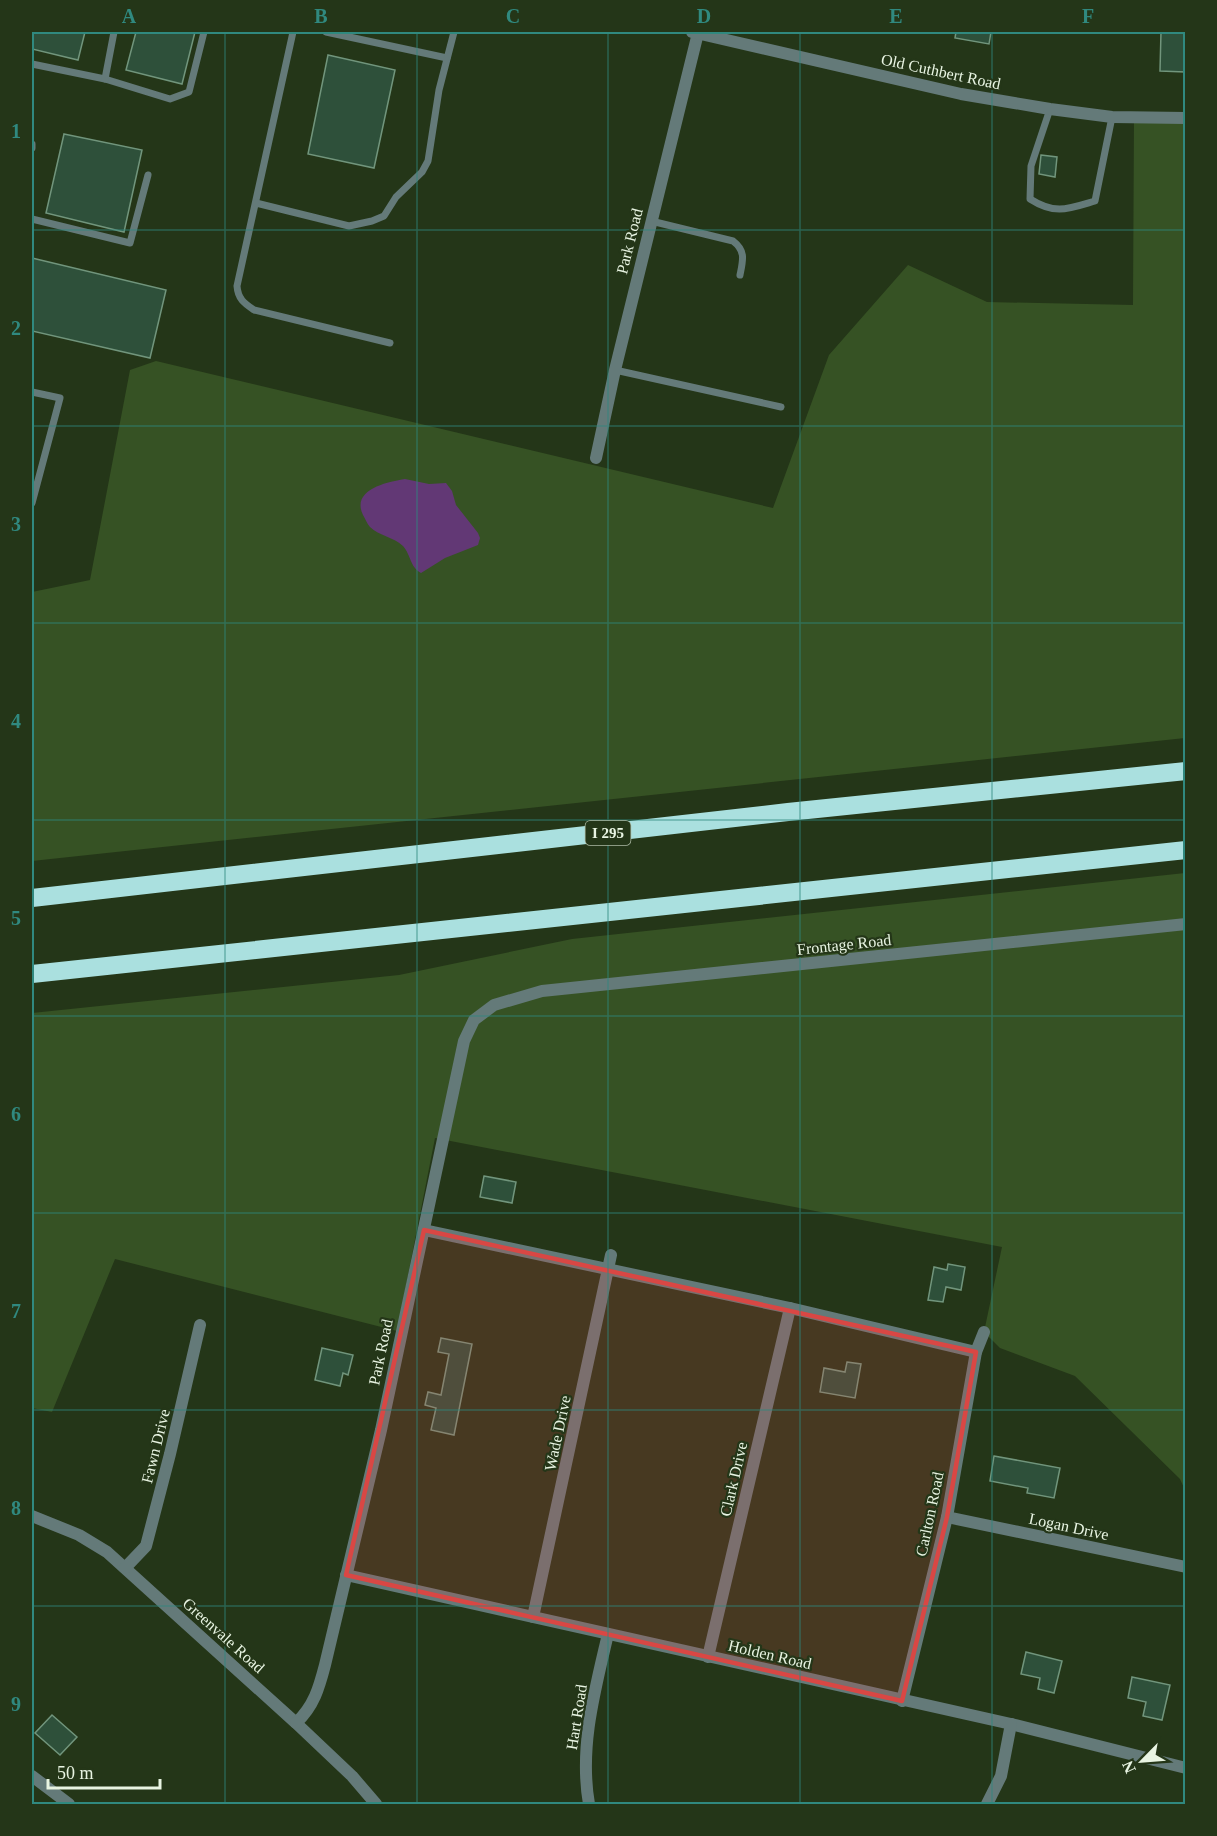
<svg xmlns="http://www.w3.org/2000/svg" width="1217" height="1836" viewBox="0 0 1217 1836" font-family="'Times New Roman',serif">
<rect width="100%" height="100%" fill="#243618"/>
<g fill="#365224">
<path d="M 1134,119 L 1185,119 L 1185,738 L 32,861 L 32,592 L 90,580 L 130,370 L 156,361 L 773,508 L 829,355 L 908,265 L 987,302 L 1133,305 Z"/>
<path d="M 1185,873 L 1185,1490 L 1180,1479 L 1075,1376 L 1000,1348 L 984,1332 L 1002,1247 L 435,1138 L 397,1331 L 115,1259 L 52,1412 L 32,1408 L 32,1013 L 399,975 L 572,939 Z"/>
</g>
<path fill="#623875" d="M 405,479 L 429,484 L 446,483 L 452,491 L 456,505 L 478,533 L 480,538 L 478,545 L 445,558 L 421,573 C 410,567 411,555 403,546 C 394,537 379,536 370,527 C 367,524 365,518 363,515 C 351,490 386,482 405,479 Z"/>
<g fill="#2e503a" stroke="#71957c" stroke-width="1.5">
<path d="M 32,32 L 85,32 L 78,60 L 32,49 Z"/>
<path d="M 136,32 L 195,32 L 182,84 L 126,70 Z"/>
<path d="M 956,32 L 991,32 L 989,44 L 955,38 Z"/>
<path d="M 1161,32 L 1185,32 L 1185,72 L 1160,71 Z"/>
<path d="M 328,55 L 395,70 L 374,168 L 308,154 Z"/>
<path d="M 64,134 L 142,150 L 124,232 L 46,213 Z"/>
<path d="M 1041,155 L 1057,157 L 1055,177 L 1039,174 Z"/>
<path d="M 32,258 L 166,290 L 150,358 L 32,331 Z"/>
<path d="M 484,1176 L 516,1182 L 512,1203 L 480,1197 Z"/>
<path d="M 948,1264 L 965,1267 L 961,1290 L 946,1287 L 943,1302 L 928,1300 L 934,1267 L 947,1270 Z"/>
<path d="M 441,1338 L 472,1344 L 454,1435 L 431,1430 L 436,1408 L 425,1405 L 428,1392 L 441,1395 L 449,1354 L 438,1352 Z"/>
<path d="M 322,1348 L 353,1355 L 348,1375 L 343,1373 L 340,1386 L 315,1380 Z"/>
<path d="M 847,1362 L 861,1364 L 855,1398 L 820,1392 L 824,1368 L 845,1372 Z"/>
<path d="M 994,1456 L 1060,1468 L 1054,1498 L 1027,1493 L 1028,1488 L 990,1481 Z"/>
<path d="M 1026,1652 L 1062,1661 L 1054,1693 L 1038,1689 L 1040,1678 L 1021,1674 Z"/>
<path d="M 1132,1677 L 1170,1685 L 1162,1720 L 1143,1716 L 1146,1702 L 1128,1698 Z"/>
<path d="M 52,1715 L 77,1737 L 60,1755 L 35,1733 Z"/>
</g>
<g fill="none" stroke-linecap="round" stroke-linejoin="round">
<g stroke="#647a79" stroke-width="7">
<path d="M 293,32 L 237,286 C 238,299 244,303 254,310 L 390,343"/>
<path d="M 326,32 L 447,58"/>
<path d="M 32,64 L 105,79 L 170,99 L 189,92 L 204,32"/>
<path d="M 105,79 L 114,32"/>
<path d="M 1050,109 L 1031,166 L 1030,199 C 1055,215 1068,209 1095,201 L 1112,117"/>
<path d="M 32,148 L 32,144"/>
<path d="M 256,203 L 349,226 L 372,221 L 384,216 L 396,197 L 422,172 L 428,161 L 439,90 L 454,32"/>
<path d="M 32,219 L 130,243 L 148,175"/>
<path d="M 651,221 L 733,241 C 746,251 743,260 740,275"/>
<path d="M 615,370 L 781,407"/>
<path d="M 32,392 L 60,398 L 32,503"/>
</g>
<g stroke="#647a79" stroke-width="12">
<path d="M 596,458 L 615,370 L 698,33"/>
<path d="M 424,1230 L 790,1308 L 976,1352"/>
<path d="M 32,1516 L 79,1535 L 107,1552 L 296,1723 L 352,1776 L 376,1804"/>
<path d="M 947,1517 L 1186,1567"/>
<path d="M 125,1568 L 146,1546 L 170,1454 L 200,1325"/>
<path d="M 346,1575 L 1011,1724 L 1186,1768"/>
<path d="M 533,1617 L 611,1255"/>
<path d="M 708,1657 L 790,1308"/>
<path d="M 902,1701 L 947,1517 L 976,1352 L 984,1332"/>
<path d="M 296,1723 C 314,1706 319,1688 325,1665 L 381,1430 L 464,1041 L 474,1020 L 494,1005 L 542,991 L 1186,924"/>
<path d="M 32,1776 L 69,1804"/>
<path d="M 589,1804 C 579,1747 595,1690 608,1634"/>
<path d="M 987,1804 L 1001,1776 L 1011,1724"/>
</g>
<path stroke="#647a79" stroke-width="12" d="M 692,32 L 961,94 L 1050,109 L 1112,117 L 1186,118"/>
<g stroke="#aae0df" stroke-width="18">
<path d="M 32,898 L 788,812 L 1186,771"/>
<path d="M 32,974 L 1186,850"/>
</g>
</g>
<path fill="#d94744" fill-opacity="0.2" stroke="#d94744" stroke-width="4.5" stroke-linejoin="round" d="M 424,1230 L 976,1352 L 947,1517 L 902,1701 L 346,1575 Z"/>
<path fill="none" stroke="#30897f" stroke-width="1.5" stroke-opacity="0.55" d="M 225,32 L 225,1804M 417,32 L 417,1804M 608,32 L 608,1804M 800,32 L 800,1804M 992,32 L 992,1804M 32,230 L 1186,230M 32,426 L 1186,426M 32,623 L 1186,623M 32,820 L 1186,820M 32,1016 L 1186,1016M 32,1213 L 1186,1213M 32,1410 L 1186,1410M 32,1606 L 1186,1606"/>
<g text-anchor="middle" stroke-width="4.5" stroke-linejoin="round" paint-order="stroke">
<rect fill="#243618" stroke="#adbba5" stroke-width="1.5" x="585.5" y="821" width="45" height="24" rx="4.5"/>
<g font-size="15" font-weight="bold" fill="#e8f4e2">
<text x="608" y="838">I 295</text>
</g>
<g font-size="16" fill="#e8f4e2" stroke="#243618">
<text transform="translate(941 71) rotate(12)" y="6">Old Cuthbert Road</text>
<text transform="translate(629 241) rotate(-76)" y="6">Park Road</text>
<text transform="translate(844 944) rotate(-6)" y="6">Frontage Road</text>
<text transform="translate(380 1352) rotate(-78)" y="6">Park Road</text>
<text transform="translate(557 1433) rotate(-78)" y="6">Wade Drive</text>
<text transform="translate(155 1446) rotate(-76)" y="6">Fawn Drive</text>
<text transform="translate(733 1479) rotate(-77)" y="6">Clark Drive</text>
<text transform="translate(929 1514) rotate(-78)" y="6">Carlton Road</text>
<text transform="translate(1069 1526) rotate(12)" y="6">Logan Drive</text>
<text transform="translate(224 1635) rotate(42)" y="6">Greenvale Road</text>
<text transform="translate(770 1654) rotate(13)" y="6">Holden Road</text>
<text transform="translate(576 1717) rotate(-81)" y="6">Hart Road</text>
</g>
</g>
<rect width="1217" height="1836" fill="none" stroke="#243618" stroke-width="66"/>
<g transform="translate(1142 1761) rotate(245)" stroke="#243618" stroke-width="4.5" paint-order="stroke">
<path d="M0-4.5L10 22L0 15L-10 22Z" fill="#e8f4e2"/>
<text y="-9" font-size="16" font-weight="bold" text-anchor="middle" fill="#e8f4e2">N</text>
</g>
<path d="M48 1779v9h112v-9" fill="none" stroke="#e8f4e2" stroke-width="3"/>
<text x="57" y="1779" font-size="18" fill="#e8f4e2" stroke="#243618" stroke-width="4.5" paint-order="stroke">50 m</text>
<rect x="33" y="33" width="1151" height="1770" fill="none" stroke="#30897f" stroke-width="2"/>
<g font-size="20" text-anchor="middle" font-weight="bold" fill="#30897f">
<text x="129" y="23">A</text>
<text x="321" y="23">B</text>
<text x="513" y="23">C</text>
<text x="704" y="23">D</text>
<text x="896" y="23">E</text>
<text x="1088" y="23">F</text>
<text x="16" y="138">1</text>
<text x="16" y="335">2</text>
<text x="16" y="531">3</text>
<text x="16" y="728">4</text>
<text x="16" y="925">5</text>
<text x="16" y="1121">6</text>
<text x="16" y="1318">7</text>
<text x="16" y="1515">8</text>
<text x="16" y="1711">9</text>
</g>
</svg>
